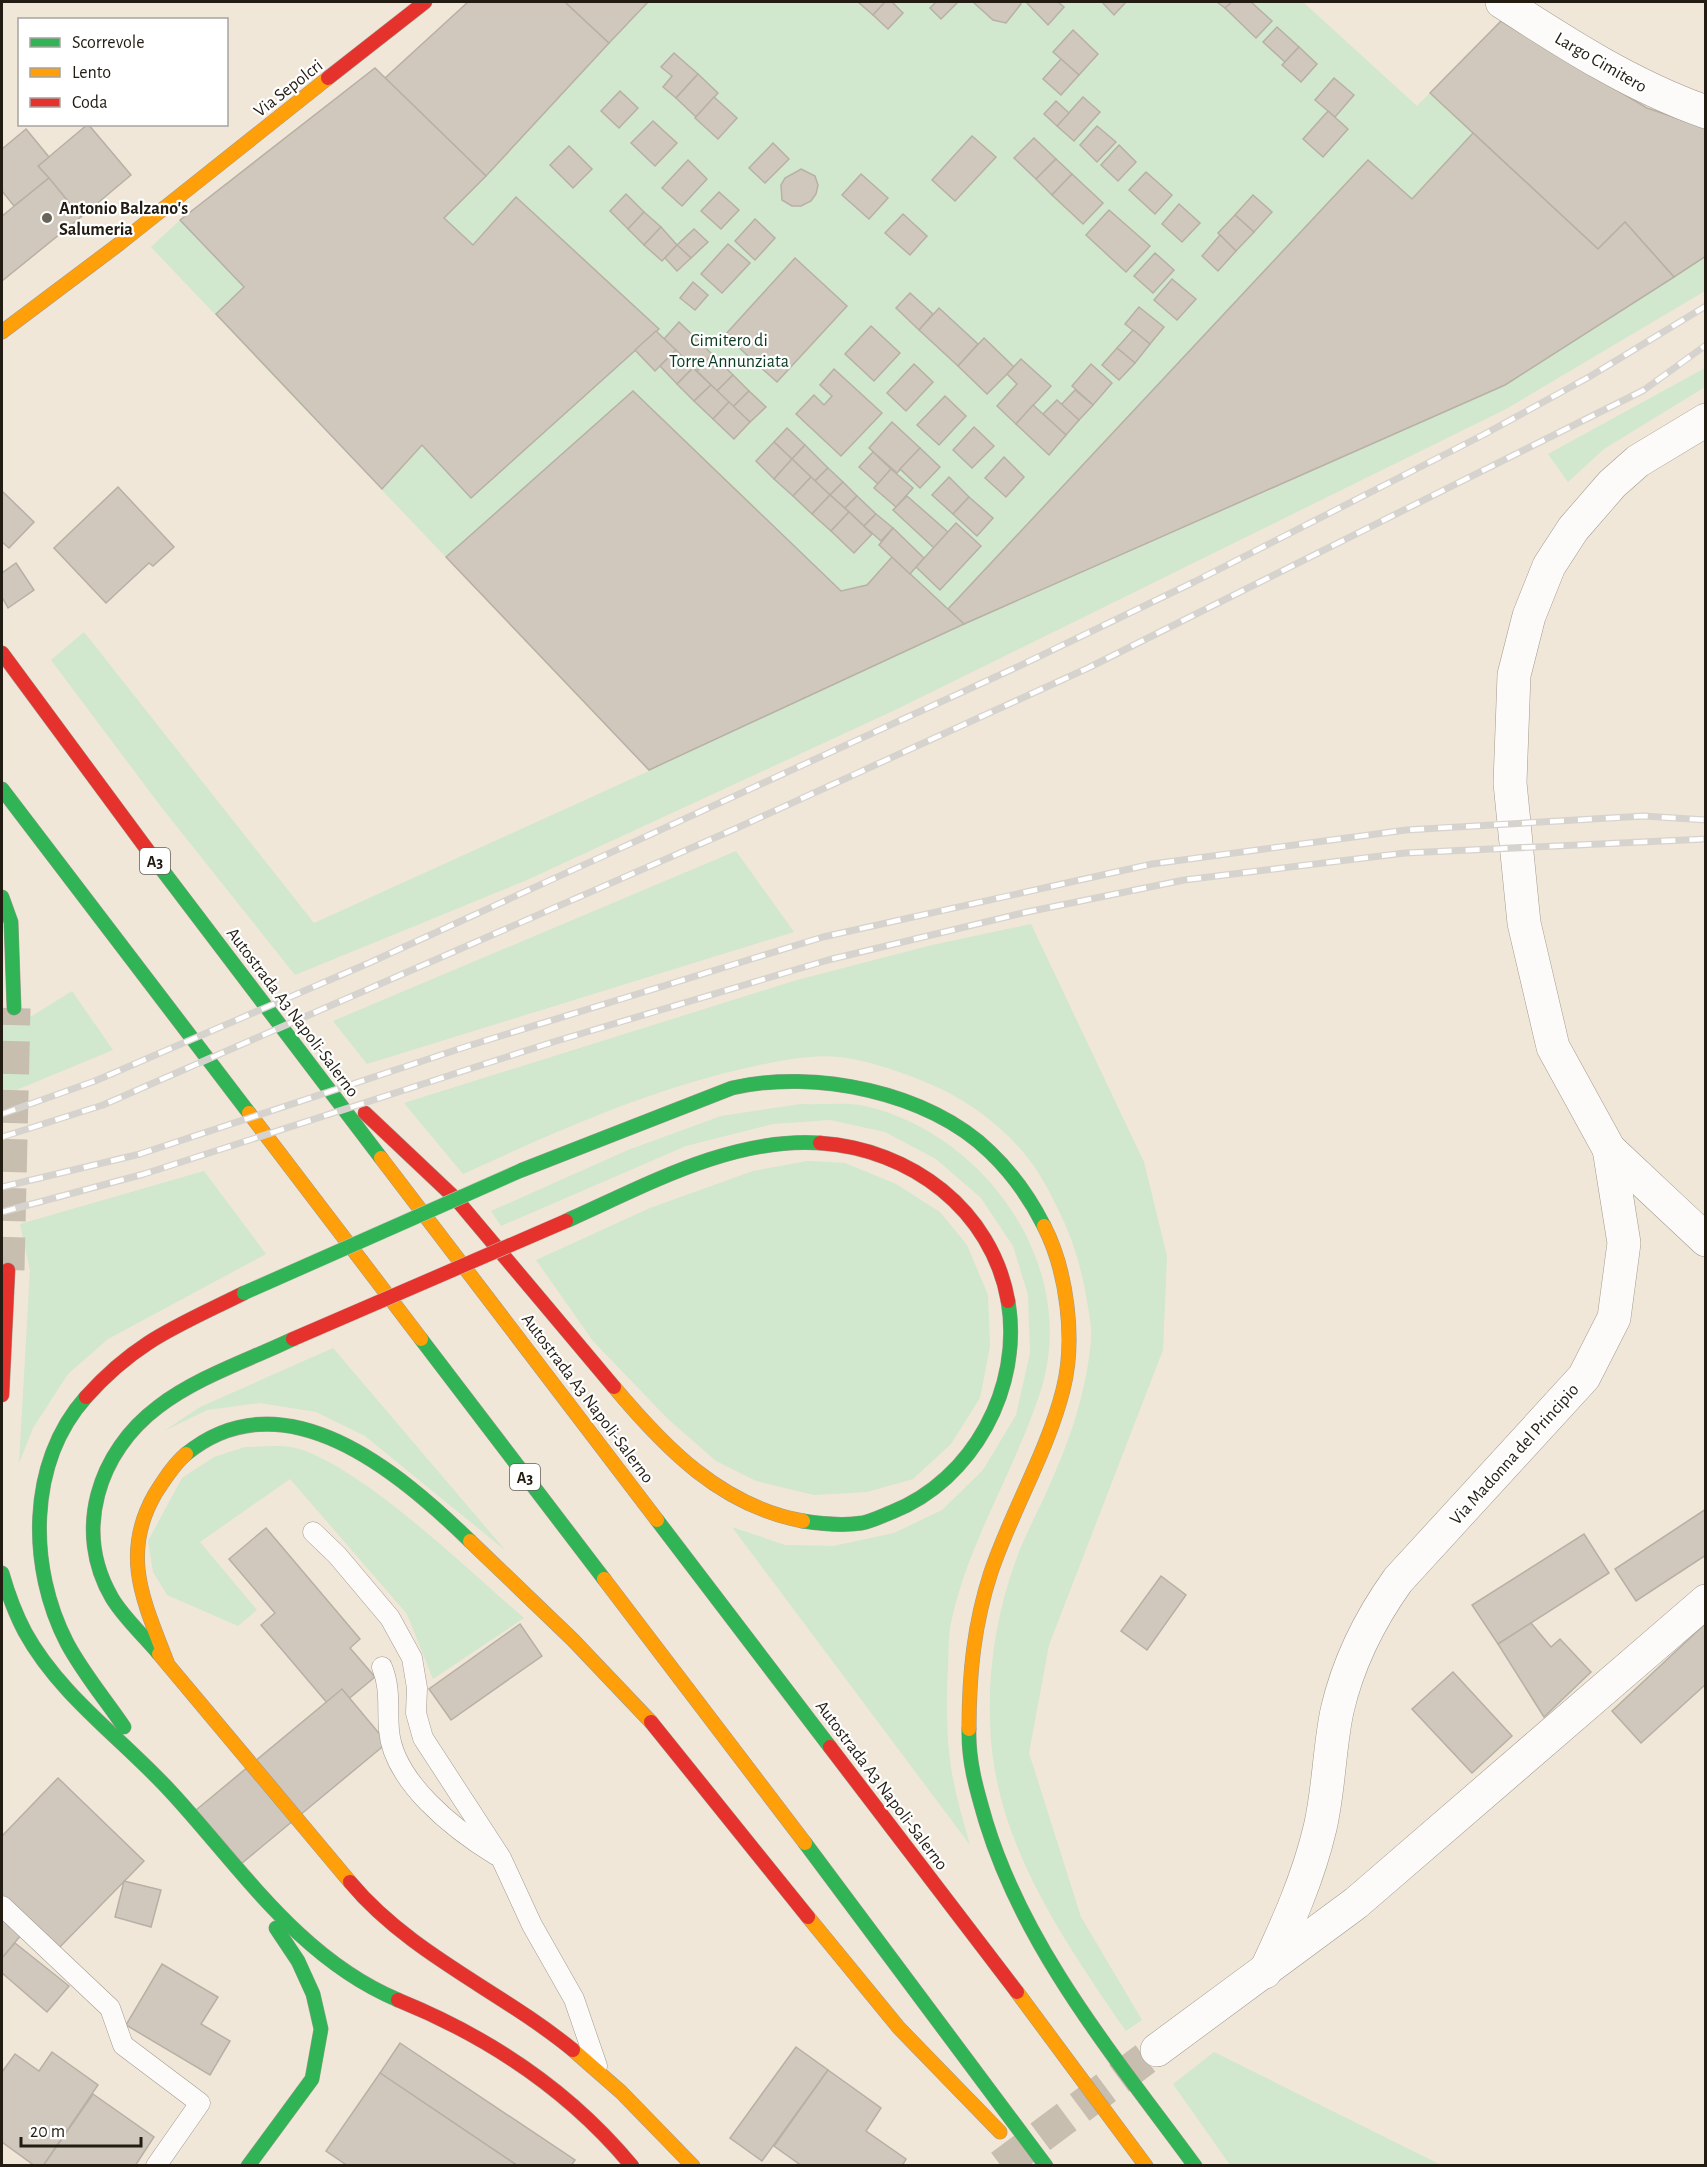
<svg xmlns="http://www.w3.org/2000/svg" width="1707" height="2167" viewBox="0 0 1707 2167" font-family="'Alegreya Sans',sans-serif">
<rect width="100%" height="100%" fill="#f0e7d8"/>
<g fill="#d1e7ce">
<path d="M 468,2 L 1303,2 L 1417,106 L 1501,21 L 1647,108 L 1705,128 L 1705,291 L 1506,409 L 893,711 L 527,880 L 295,975 L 162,808 L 51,660 L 84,632 L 314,923 L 649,771 L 151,247 L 180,220 L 386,78 Z"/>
<path d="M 1705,368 L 1705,387 L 1604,449 L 1568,482 L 1548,454 Z"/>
<path d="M 736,851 L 794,932 L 367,1064 L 333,1021 Z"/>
<path d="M 1031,924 L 1144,1162 L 1167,1256 L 1163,1350 L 1049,1645 L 1029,1753 L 1081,1917 L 1142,2020 L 1126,2031 C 1062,1938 992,1838 990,1721 C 988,1667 997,1612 1016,1560 C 1025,1534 1040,1508 1051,1482 C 1071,1437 1087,1389 1091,1340 C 1092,1327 1089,1314 1087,1301 C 1079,1254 1068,1226 1045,1184 C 1020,1139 977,1104 930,1084 C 901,1072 871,1061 840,1057 C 813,1054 782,1060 755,1066 C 652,1088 557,1131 463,1174 L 404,1103 L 797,980 L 932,945 Z"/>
<path d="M 72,991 L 113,1050 L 2,1096 L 2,1015 L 32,1016 Z"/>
<path d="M 801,1104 C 821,1105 845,1102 865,1106 C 987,1134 1081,1269 1040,1393 C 1014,1472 968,1542 951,1623 C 948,1637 949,1651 948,1665 C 946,1703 946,1741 953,1779 C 957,1801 964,1823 970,1845 L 732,1527 L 785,1545 L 833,1546 L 894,1533 L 942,1510 L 983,1470 L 1016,1415 L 1030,1353 L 1028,1295 L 1013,1246 L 981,1198 L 936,1159 L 885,1132 L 830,1120 L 773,1124 L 686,1146 L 501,1226 L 491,1211 L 628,1150 L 721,1116 Z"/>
<path d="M 808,1161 L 845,1163 L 896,1184 L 940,1212 L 967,1245 L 988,1295 L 990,1346 L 980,1398 L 951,1444 L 913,1479 L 867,1492 L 814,1495 L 756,1481 L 716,1461 L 668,1419 L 593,1341 L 536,1260 L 650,1208 L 753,1171 Z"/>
<path d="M 204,1171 L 266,1254 L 108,1339 L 68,1374 L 33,1428 L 19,1463 L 30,1270 L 20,1224 Z"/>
<path d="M 333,1348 L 506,1551 L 365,1436 L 316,1412 L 260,1403 L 207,1410 L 164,1431 L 200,1407 Z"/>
<path d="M 245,1447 C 260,1447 277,1445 291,1447 C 356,1460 471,1573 524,1618 L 433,1679 L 407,1614 L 290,1479 L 200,1542 L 257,1610 L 238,1626 L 167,1595 L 153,1572 L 148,1541 L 182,1478 L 214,1457 Z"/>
<path d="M 1214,2052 L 1441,2165 L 1230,2165 L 1173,2084 Z"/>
</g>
<g fill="#d0c8bc" stroke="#b8b0a5" stroke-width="1.5">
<path d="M 468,2 L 565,2 L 609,43 L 486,176 L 385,78 Z"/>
<path d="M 565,2 L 648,2 L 609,43 Z"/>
<path d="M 858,2 L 885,2 L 873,15 Z"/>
<path d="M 885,2 L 892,2 L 903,13 L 888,29 L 873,15 Z"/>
<path d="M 936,2 L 958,2 L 941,19 L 930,8 Z"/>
<path d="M 973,2 L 1021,2 L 1021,4 L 1006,23 L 993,20 Z"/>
<path d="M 1026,2 L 1058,2 L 1064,7 L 1048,25 Z"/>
<path d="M 1102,2 L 1124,2 L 1125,3 L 1114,15 Z"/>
<path d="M 1217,2 L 1232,2 L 1225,8 Z"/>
<path d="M 1232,2 L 1251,2 L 1272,21 L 1256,38 L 1225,8 Z"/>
<path d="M 1501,21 L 1647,108 L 1706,128 L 1706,256 L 1674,277 L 1625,222 L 1598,249 L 1430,93 Z"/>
<path d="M 1277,27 L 1299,47 L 1285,62 L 1263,42 Z"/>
<path d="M 1073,30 L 1098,54 L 1079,75 L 1053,52 Z"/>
<path d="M 1299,47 L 1317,64 L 1301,82 L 1282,65 Z"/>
<path d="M 674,53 L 698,74 L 676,98 L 663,87 L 672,76 L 661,67 Z"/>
<path d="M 1061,59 L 1079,75 L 1061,95 L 1043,79 Z"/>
<path d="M 375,68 L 486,176 L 444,218 L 473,245 L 516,197 L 659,329 L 471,498 L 422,445 L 382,489 L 216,314 L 244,287 L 180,220 Z"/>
<path d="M 698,74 L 718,93 L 696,117 L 676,98 Z"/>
<path d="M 1334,78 L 1354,95 L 1335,117 L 1315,100 Z"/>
<path d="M 620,91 L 638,108 L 619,128 L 601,111 Z"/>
<path d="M 714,97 L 737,118 L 718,139 L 695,118 Z"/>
<path d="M 1083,97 L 1100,112 L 1074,141 L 1057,126 Z"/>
<path d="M 1056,101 L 1069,113 L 1057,126 L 1044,114 Z"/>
<path d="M 1328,111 L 1348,129 L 1323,157 L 1303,139 Z"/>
<path d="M 653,121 L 677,143 L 655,166 L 631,143 Z"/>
<path d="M 88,124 L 131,175 L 81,217 L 38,166 Z"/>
<path d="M 1097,126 L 1116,142 L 1097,162 L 1080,145 Z"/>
<path d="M 26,129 L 49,157 L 38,166 L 49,178 L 14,206 L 2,191 L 2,149 Z"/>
<path d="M 1473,133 L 1598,249 L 1625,222 L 1674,277 L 1505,385 L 964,624 L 948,609 L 1368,160 L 1412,199 Z"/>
<path d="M 972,136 L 996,157 L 955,201 L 932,180 Z"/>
<path d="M 1034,138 L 1056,159 L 1036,179 L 1014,158 Z"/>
<path d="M 773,143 L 789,159 L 765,183 L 749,168 Z"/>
<path d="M 1119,145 L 1136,162 L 1118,181 L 1101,165 Z"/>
<path d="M 569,146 L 592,169 L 573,188 L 550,165 Z"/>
<path d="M 1056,159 L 1072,174 L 1052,195 L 1036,179 Z"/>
<path d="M 688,160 L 707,179 L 682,206 L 662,188 Z"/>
<path d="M 801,169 L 815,176 L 818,185 L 816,194 L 811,201 L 801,206 L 792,206 L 782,200 L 781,185 L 785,178 Z"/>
<path d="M 1146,172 L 1172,195 L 1155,214 L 1129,190 Z"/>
<path d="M 861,174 L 888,198 L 869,219 L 842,195 Z"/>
<path d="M 1072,174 L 1103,203 L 1083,224 L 1052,195 Z"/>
<path d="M 49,178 L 81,217 L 2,281 L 2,216 Z"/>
<path d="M 719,192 L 739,210 L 721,229 L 701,211 Z"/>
<path d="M 626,194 L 644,212 L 628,229 L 610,211 Z"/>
<path d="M 1253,195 L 1272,212 L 1254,232 L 1235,215 Z"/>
<path d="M 1179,204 L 1200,223 L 1182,242 L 1162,224 Z"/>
<path d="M 1109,210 L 1150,246 L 1126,272 L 1086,235 Z"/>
<path d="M 644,212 L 661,227 L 644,245 L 628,229 Z"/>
<path d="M 903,214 L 927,236 L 910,255 L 885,233 Z"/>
<path d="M 1235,215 L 1254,232 L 1236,251 L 1218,233 Z"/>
<path d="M 755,219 L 775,238 L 755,260 L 735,241 Z"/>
<path d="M 661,227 L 677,245 L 662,261 L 644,245 Z"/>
<path d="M 694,229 L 708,242 L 691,258 L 677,245 Z"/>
<path d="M 1220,235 L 1236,251 L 1218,271 L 1202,256 Z"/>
<path d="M 728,244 L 750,263 L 722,293 L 701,274 Z"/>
<path d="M 677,245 L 691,258 L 677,271 L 665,258 Z"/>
<path d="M 1155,253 L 1174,270 L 1153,293 L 1134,276 Z"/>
<path d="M 795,258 L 847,306 L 777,382 L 725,335 Z"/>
<path d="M 1172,279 L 1196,299 L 1177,320 L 1154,300 Z"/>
<path d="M 693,282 L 708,295 L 695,310 L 680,298 Z"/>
<path d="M 910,293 L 933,314 L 919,330 L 896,308 Z"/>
<path d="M 1139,307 L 1164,327 L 1150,344 L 1125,324 Z"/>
<path d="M 939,308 L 978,344 L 958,366 L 919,330 Z"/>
<path d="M 679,322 L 712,354 L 697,371 L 664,339 Z"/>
<path d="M 871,326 L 900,353 L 874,381 L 845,354 Z"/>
<path d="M 1133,330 L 1150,344 L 1135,363 L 1117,348 Z"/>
<path d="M 656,331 L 676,350 L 655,371 L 635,350 Z"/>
<path d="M 984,338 L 1014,367 L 987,394 L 958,366 Z"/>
<path d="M 1117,348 L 1135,363 L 1119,380 L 1102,365 Z"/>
<path d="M 676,350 L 693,368 L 677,384 L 660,366 Z"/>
<path d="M 712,354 L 733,375 L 717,391 L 697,371 Z"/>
<path d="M 1021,359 L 1051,386 L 1016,424 L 997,406 L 1017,384 L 1007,374 Z"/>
<path d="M 914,364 L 933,382 L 906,411 L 887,393 Z"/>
<path d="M 1091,364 L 1112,383 L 1093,405 L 1072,386 Z"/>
<path d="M 693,368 L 711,385 L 694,401 L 677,384 Z"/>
<path d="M 834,369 L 882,413 L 841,456 L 796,414 L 814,395 L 824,405 L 832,396 L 820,385 Z"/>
<path d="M 733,375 L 749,391 L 733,407 L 717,391 Z"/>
<path d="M 711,385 L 729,402 L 713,419 L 694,401 Z"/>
<path d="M 1075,390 L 1093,405 L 1079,420 L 1061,405 Z"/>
<path d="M 633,391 L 841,591 L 867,585 L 892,557 L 964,624 L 649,770 L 446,557 Z"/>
<path d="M 749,391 L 766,407 L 750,422 L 733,407 Z"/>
<path d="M 945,396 L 966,416 L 939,445 L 917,425 Z"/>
<path d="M 1057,400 L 1079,420 L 1066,435 L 1043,414 Z"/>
<path d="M 729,402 L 750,422 L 734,439 L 713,419 Z"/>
<path d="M 1033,405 L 1066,435 L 1049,455 L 1016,424 Z"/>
<path d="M 892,422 L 920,448 L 897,473 L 869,448 Z"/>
<path d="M 974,427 L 994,446 L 972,468 L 953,450 Z"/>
<path d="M 787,428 L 805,445 L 792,459 L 774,442 Z"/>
<path d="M 774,442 L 792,459 L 774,479 L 756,461 Z"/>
<path d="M 805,445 L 828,468 L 815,481 L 792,459 Z"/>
<path d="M 920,448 L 940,467 L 920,488 L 900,469 Z"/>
<path d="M 873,452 L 891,469 L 878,484 L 859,467 Z"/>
<path d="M 1004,457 L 1024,477 L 1006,497 L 985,478 Z"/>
<path d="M 792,459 L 811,477 L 793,496 L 774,479 Z"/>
<path d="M 828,468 L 843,482 L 830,495 L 815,481 Z"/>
<path d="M 891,469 L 913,488 L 896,507 L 874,488 Z"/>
<path d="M 811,477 L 830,495 L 812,514 L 793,496 Z"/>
<path d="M 949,477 L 969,497 L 953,514 L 932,495 Z"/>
<path d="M 843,482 L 857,496 L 845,508 L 830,495 Z"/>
<path d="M 118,487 L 174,547 L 153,566 L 149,563 L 106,603 L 54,548 Z"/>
<path d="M 2,491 L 34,522 L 9,548 L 2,542 Z"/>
<path d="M 830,495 L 849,512 L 831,531 L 812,514 Z"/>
<path d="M 857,496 L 876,514 L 864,526 L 845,508 Z"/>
<path d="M 907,496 L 948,532 L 934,548 L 893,510 Z"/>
<path d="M 969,497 L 993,518 L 977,536 L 953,514 Z"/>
<path d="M 849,512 L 872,534 L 854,553 L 831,531 Z"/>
<path d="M 876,514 L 893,528 L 881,541 L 864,526 Z"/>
<path d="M 956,523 L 981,546 L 940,590 L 916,567 Z"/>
<path d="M 893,528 L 924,558 L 910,574 L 879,545 Z"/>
<path d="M 16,563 L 34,590 L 8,608 L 2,597 L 2,573 Z"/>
<path d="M 1706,1509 L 1706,1555 L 1636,1601 L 1615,1569 Z"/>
<path d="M 266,1528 L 360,1639 L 350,1648 L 375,1677 L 334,1711 L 261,1625 L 275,1613 L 229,1559 Z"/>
<path d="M 1584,1534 L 1609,1573 L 1498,1644 L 1472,1605 Z"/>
<path d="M 1161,1576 L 1186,1595 L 1147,1650 L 1121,1631 Z"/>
<path d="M 1531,1623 L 1551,1647 L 1560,1639 L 1591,1672 L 1544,1717 L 1498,1644 Z"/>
<path d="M 1706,1623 L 1706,1684 L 1641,1743 L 1612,1711 Z"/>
<path d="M 520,1624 L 542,1656 L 451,1720 L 429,1689 Z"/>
<path d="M 1453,1672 L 1512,1736 L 1472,1773 L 1412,1709 Z"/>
<path d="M 342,1689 L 387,1743 L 236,1868 L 190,1815 Z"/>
<path d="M 58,1778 L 144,1861 L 57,1950 L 2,1896 L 2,1836 Z"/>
<path d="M 124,1881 L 161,1890 L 151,1927 L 115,1917 Z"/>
<path d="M 2,1918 L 21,1935 L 2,1958 Z"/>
<path d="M 15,1943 L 69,1986 L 47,2012 L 2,1973 L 2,1958 Z"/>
<path d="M 162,1964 L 218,1997 L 201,2024 L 230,2041 L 210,2075 L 126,2025 Z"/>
<path d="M 400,2043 L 575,2160 L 571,2166 L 518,2166 L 380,2073 Z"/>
<path d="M 796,2047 L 828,2070 L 762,2161 L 730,2138 Z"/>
<path d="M 52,2052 L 98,2085 L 43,2166 L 35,2166 L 2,2142 L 2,2072 L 15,2054 L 39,2071 Z"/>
<path d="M 828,2070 L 881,2108 L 866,2131 L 906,2159 L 902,2166 L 802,2166 L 774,2146 Z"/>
<path d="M 380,2073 L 518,2166 L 348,2166 L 326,2151 Z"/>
<path d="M 93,2094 L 154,2137 L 135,2166 L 43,2166 Z"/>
</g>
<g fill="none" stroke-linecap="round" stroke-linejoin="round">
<path stroke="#c7beb0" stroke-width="33" stroke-dasharray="33 16" stroke-linecap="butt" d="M 1001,2166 L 1157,2050"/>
<path stroke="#c7beb0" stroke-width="33" stroke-dasharray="33 16" stroke-linecap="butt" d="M 8,1270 L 14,1008"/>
<defs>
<g id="lane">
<path d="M 313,1532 L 337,1555 L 390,1618 L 412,1658 L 417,1688 L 416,1713 L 423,1738 L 501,1858 L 532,1925 L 574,1999 L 597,2066"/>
<path d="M 382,1667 C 391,1689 387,1707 389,1730 C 393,1782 455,1830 496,1855"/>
<path d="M 2,1906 L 110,2008 L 123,2045 L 200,2103 L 156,2166"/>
</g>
<g id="street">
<path d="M 1502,2 C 1567,44 1632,86 1706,112"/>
<path d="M 1609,1149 L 1706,1240"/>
<path d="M 1265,1972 C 1287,1925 1308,1879 1320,1828 C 1329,1790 1329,1749 1337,1711 C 1348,1663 1370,1619 1398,1580 L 1584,1377 L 1614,1318 L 1624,1243 L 1609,1149 L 1553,1047 L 1524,923 L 1510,783 L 1514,675 L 1529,616 L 1549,566 L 1573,529 L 1612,484 L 1638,461 L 1706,420"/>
<path d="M 1157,2050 L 1356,1903 L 1706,1601"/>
</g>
<g id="fast">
<path d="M 2,789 L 249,1113"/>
<path d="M 160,867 L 381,1158"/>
<path d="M 2,897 L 11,922 L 14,1008"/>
<path d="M 522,1170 L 732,1088 C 814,1069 929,1092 990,1152 C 1013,1174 1030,1198 1044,1226"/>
<path d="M 566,1221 C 645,1186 731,1137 820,1143"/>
<path d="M 421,1339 L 604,1579"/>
<path d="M 86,1397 C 27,1463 28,1568 67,1643 C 83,1673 105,1699 124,1727"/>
<path d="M 186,1454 C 284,1374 399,1472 470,1541"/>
<path d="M 657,1520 L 830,1747"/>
<path d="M 803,1521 C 822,1524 842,1526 862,1523 C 872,1521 882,1516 892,1512 C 973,1480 1023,1387 1008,1301"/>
<path d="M 2,1573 C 8,1594 15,1613 25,1632 C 60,1696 124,1740 172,1793 C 241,1868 300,1959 398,2000"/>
<path d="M 159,1654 C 144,1636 124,1618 112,1598 C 73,1531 98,1452 158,1407 C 197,1377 249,1360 293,1339"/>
<path d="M 969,1729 C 968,1762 977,1791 986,1822 C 1026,1952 1116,2058 1195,2166"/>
<path d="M 805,1843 L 1046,2166"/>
<path d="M 248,2166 L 312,2079 L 321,2029 L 313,1994 L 298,1961 L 276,1928"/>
</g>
<g id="slow">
<path d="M 2,332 L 119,244 L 328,78"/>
<path d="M 249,1113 L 421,1339"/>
<path d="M 381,1158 L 657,1520"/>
<path d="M 614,1387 C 665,1448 721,1506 803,1521"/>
<path d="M 470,1541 L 573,1640 L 651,1722"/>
<path d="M 604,1579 L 805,1843"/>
<path d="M 159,1654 L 350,1882"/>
<path d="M 167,1662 C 144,1602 120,1555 155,1494 C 164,1480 174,1464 186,1454"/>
<path d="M 969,1729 C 969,1674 974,1624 991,1572 C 1012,1510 1047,1453 1063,1390 C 1076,1340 1067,1271 1044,1226"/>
<path d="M 808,1917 L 899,2028 L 1000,2132"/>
<path d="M 1017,1992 L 1146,2166"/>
<path d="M 573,2050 L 621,2092 L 693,2166"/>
</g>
<g id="jam">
<path d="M 328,78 L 425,2"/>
<path d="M 2,653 L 160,867"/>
<path d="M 365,1113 L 456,1199 L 614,1387"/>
<path d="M 820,1143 C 911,1149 992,1210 1008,1301"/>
<path d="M 2,1395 L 8,1270"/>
<path d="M 86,1397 C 137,1340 178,1326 244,1293"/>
<path d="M 651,1722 L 808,1917"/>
<path d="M 830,1747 L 1017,1992"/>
<path d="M 350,1882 C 410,1954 501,1991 573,2050"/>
<path d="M 398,2000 C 489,2037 569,2090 632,2166"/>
</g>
</defs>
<use href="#lane" stroke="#a19a8f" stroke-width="21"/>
<use href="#street" stroke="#a19a8f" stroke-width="34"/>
<use href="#fast" stroke="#a19a8f" stroke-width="15"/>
<use href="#slow" stroke="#a19a8f" stroke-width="15"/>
<use href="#jam" stroke="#a19a8f" stroke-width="15"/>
<use href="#lane" stroke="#fdfbf9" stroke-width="20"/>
<use href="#street" stroke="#fdfbf9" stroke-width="33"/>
<use href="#fast" stroke="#30b455" stroke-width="14"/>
<use href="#slow" stroke="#ff9f0a" stroke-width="14"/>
<use href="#jam" stroke="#e5322d" stroke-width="14"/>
<defs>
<g id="rail">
<path d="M 2,1114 L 95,1081 L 369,963 L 1015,668 L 1194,582 L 1483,435 L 1589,377 L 1706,306"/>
<path d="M 2,1137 L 103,1105 L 737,828 L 1088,668 L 1644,390 L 1706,345"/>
<path d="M 2,1187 L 140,1154 L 468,1046 L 823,937 L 1152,864 L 1406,830 L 1644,816 L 1706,820"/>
<path d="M 2,1212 L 144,1174 L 553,1042 L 828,960 L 1027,912 L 1184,880 L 1405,853 L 1706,839"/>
</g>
</defs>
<use href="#rail" stroke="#d6d3cf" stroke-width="7"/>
<use href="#rail" stroke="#fff" stroke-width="4.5" stroke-dasharray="14" stroke-linecap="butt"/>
<defs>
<path id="fast-bridge" d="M 244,1293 L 522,1170"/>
<path id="jam-bridge" d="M 293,1339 L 566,1221"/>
</defs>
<use href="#fast-bridge" stroke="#c9c4bd" stroke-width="15" stroke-linecap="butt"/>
<use href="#jam-bridge" stroke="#c9c4bd" stroke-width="15" stroke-linecap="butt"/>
<use href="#fast-bridge" stroke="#30b455" stroke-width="14"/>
<use href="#jam-bridge" stroke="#e5322d" stroke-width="14"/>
</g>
<circle fill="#6a6357" stroke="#fff" stroke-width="2" cx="47" cy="218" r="6"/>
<g text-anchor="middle" stroke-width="4.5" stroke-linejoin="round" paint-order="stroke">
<g fill="#fff" stroke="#646059" stroke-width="1.5">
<rect x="140" y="848" width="30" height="26" rx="4.5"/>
<rect x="510" y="1464" width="30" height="26" rx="4.5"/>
</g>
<g font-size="16" font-weight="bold" fill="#221c12">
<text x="155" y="867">A3</text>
<text x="525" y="1483">A3</text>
</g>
<g font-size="18" fill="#221c12" stroke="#fff">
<text transform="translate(1601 62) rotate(30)" y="6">Largo Cimitero</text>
<text transform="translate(288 88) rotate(-38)" y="6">Via Sepolcri</text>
<text transform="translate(293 1012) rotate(53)" y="6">Autostrada A3 Napoli-Salerno</text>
<text transform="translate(588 1398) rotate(53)" y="6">Autostrada A3 Napoli-Salerno</text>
<text transform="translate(1514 1454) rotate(-48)" y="6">Via Madonna del Principio</text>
<text transform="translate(882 1785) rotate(53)" y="6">Autostrada A3 Napoli-Salerno</text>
</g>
<g font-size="18" font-weight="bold" fill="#221c12" stroke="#fff" text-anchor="start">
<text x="59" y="214">Antonio Balzano's<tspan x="59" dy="21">Salumeria</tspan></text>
</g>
<g font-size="18" fill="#0b3b21" stroke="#fff">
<text x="729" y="346">Cimitero di<tspan x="729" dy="21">Torre Annunziata</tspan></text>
</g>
</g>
<rect width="1707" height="2167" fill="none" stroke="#221c12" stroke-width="6"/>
<rect x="18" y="18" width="210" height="108" fill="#ffffff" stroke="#a7a4a0" stroke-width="1.5"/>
<rect x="30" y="38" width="30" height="9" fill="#30b455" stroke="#a7a4a0" stroke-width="1.5"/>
<text x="72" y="48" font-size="18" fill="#221c12">Scorrevole</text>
<rect x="30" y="68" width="30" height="9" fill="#ff9f0a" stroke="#a7a4a0" stroke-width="1.5"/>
<text x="72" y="78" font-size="18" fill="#221c12">Lento</text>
<rect x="30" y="98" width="30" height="9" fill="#e5322d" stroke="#a7a4a0" stroke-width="1.5"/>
<text x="72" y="108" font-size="18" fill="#221c12">Coda</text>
<path d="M21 2137v9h120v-9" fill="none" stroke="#221c12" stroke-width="3"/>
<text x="30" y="2137" font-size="18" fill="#221c12" stroke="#ffffff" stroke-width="4.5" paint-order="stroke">20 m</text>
</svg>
